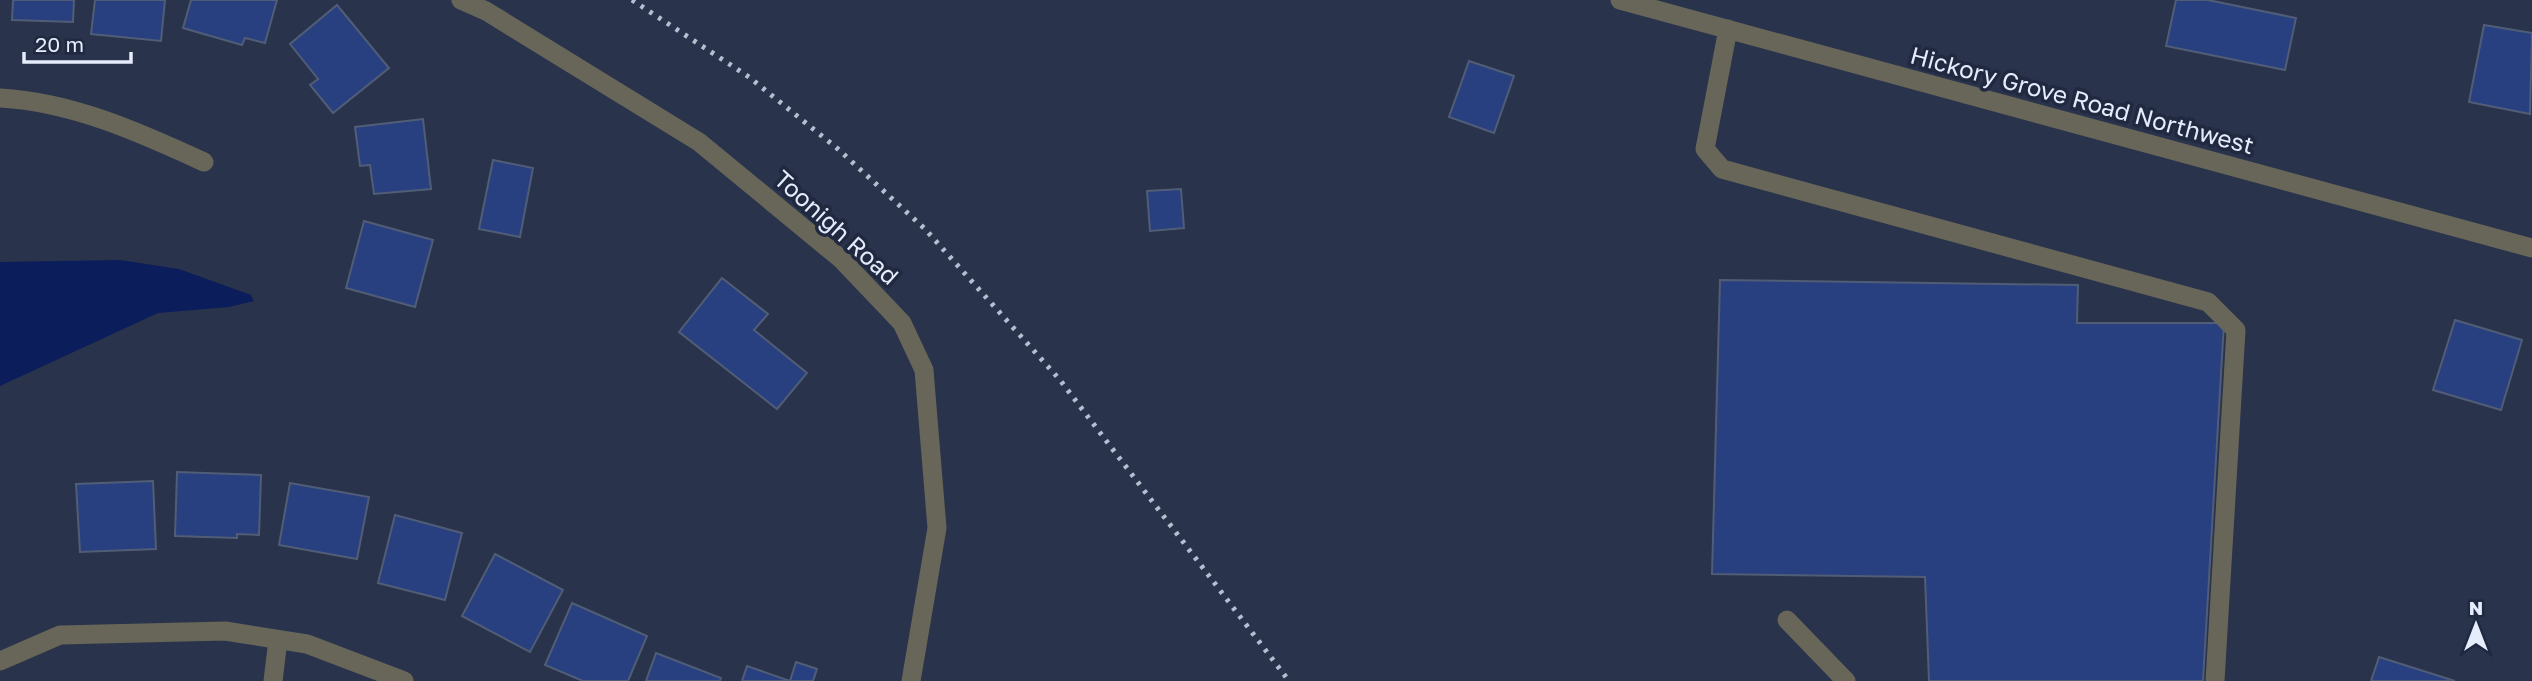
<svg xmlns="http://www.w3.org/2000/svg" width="2532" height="681" viewBox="0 0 2532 681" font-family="'Golos Text',sans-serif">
<rect width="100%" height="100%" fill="#29334b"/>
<path fill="#0b1d5a" d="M 120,260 L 179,269 L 251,295 L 254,301 L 229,307 L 158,313 L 0,386 L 0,262 Z"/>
<g fill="#28407f" stroke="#515d76" stroke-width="2">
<path d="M 13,0 L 74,0 L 73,22 L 12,20 Z"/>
<path d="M 95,0 L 165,0 L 161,41 L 91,34 Z"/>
<path d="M 191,0 L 277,0 L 265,43 L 245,38 L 242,45 L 183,28 Z"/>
<path d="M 2176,0 L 2208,0 L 2296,18 L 2285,70 L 2166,46 Z"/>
<path d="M 337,5 L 389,68 L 333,113 L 310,85 L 318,79 L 290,44 Z"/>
<path d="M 2484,25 L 2532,33 L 2530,114 L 2469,102 Z"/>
<path d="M 1469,61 L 1514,76 L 1494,133 L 1449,117 Z"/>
<path d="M 423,119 L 431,189 L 374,194 L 370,165 L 360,166 L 355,127 Z"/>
<path d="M 493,160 L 533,168 L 520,237 L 479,229 Z"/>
<path d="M 1181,189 L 1184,228 L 1150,231 L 1147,191 Z"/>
<path d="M 364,221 L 433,240 L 415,307 L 346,288 Z"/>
<path d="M 722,278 L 768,314 L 754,330 L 807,373 L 777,409 L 679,332 Z"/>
<path d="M 1720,280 L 2078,285 L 2077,323 L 2224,323 L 2203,681 L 1929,681 L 1925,577 L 1712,574 Z"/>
<path d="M 2455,320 L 2522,340 L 2501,410 L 2433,390 Z"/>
<path d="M 177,472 L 261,475 L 259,535 L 237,534 L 237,538 L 175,536 Z"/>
<path d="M 153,481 L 156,549 L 80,552 L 76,484 Z"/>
<path d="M 290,483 L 369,497 L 357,559 L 279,545 Z"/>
<path d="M 395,515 L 462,533 L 445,600 L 378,583 Z"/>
<path d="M 495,554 L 563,590 L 530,652 L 462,616 Z"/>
<path d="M 572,603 L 647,636 L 628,681 L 583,681 L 545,665 Z"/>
<path d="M 656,653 L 721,678 L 720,681 L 646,681 Z"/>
<path d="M 2379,657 L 2455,681 L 2371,681 Z"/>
<path d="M 796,662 L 817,669 L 813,681 L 742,681 L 747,666 L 790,681 Z"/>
</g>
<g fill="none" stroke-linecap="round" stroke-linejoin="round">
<g stroke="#686659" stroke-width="19">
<path d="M 1728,29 L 1705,149 L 1722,169 L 2208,302 L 2236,330 L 2215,681"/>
<path d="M 1787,620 L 1846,681"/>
</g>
<g stroke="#686659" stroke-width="19">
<path d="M 461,0 L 486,11 L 699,142 L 841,259 L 902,323 L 924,370 L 937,528 L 911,681"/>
<path d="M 0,98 C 72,102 139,132 204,162"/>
<path d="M 0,661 L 60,635 L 225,631 L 307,644 L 404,681"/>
<path d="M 273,681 L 278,640"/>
</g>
<path stroke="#686659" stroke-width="19" d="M 1620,0 L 2532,248"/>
<path stroke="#b7bed0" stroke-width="5" stroke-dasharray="3.5 7" stroke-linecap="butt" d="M 632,0 L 749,77 L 838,149 L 925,229 L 1060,380 L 1289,681"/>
</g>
<g text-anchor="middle" stroke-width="7" stroke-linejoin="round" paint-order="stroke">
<g font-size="24" fill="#e5ecfc" stroke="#202940">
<text transform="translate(2082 101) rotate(15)" y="8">Hickory Grove Road Northwest</text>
<text transform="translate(836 228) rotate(42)" y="8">Toonigh Road</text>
</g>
</g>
<g transform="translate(2476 625)" stroke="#202940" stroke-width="5" paint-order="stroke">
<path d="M0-5L12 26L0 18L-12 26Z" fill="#e5ecfc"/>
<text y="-10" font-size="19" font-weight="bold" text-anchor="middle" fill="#e5ecfc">N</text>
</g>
<path d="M24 52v10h107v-10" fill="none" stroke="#e5ecfc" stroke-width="3.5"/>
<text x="35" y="52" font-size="21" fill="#e5ecfc" stroke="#202940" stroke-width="5" paint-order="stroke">20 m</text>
</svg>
